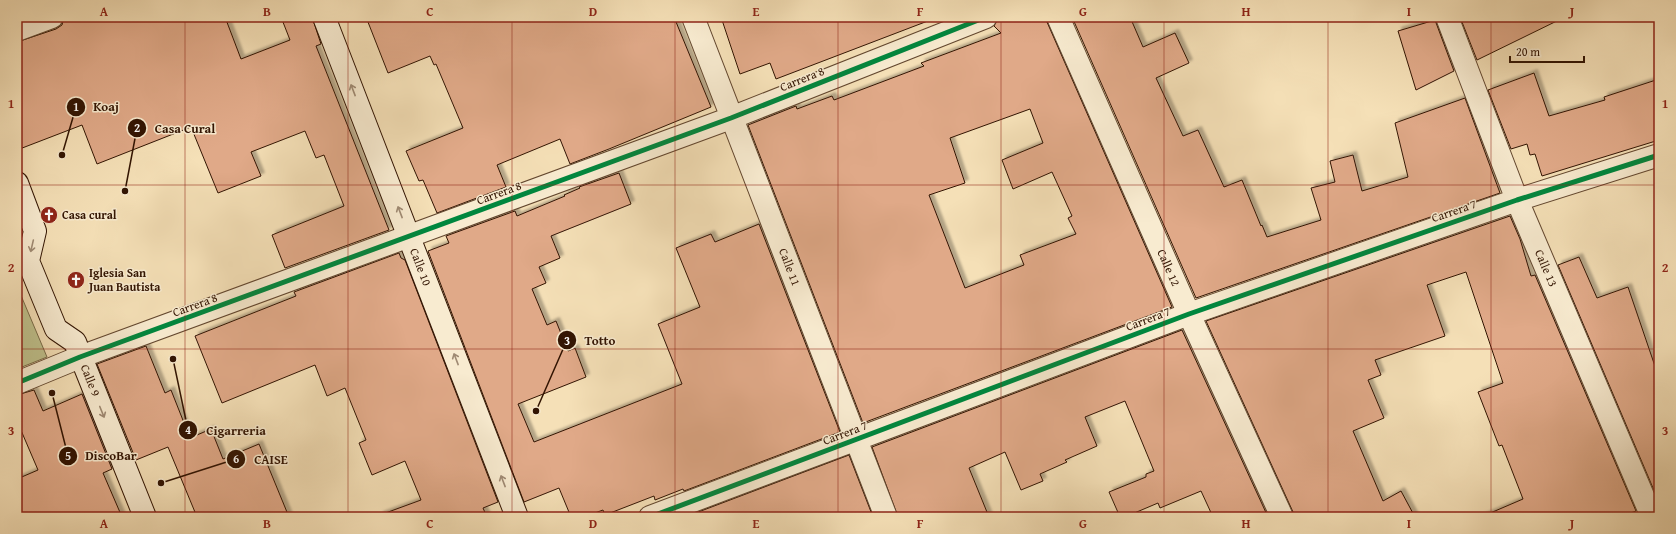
<svg xmlns="http://www.w3.org/2000/svg" width="1676" height="534" viewBox="0 0 1676 534" font-family="'Gentium Book Plus',serif">
<defs>
<filter id="shadow"><feDropShadow dx="3.5" dy="-3.5" stdDeviation="1" flood-color="#0004"/></filter>
</defs>
<rect width="100%" height="100%" fill="#f5e0b7"/>
<filter id="stains"><feTurbulence type="fractalNoise" baseFrequency=".005" numOctaves="4"/><feColorMatrix values="0 0 0 0 .2 0 0 0 0 .09 0 0 0 0 .02 0 0 0 .5 -.17"/></filter>
<radialGradient id="worn" r=".72"><stop offset=".6" stop-color="#630" stop-opacity="0"/><stop offset="1" stop-color="#630" stop-opacity=".3"/></radialGradient>
<path fill="#bfc18c" stroke="#786a47" d="M 17,286 L 47,357 L 17,369 Z"/>
<g fill="#e0a988" stroke="#321402" fill-rule="evenodd" filter="url(#shadow)">
<path d="M 64,17 L 225,17 L 241,59 L 290,40 L 281,17 L 312,17 L 321,44 L 316,46 L 389,230 L 285,268 L 272,235 L 344,206 L 324,155 L 316,158 L 305,131 L 251,152 L 261,176 L 218,193 L 191,127 L 97,164 L 82,125 L 17,150 L 17,42 L 56,29 L 62,25 Z"/>
<path d="M 366,17 L 674,17 L 711,107 L 609,149 L 570,164 L 560,139 L 497,165 L 506,187 L 437,213 L 423,180 L 419,181 L 406,151 L 463,128 L 436,64 L 434,65 L 430,56 L 388,73 Z"/>
<path d="M 721,17 L 933,17 L 933,19 L 776,79 L 770,63 L 740,74 Z"/>
<path d="M 998,17 L 1046,17 L 1047,22 L 1172,307 L 863,423 L 748,125 L 796,106 L 797,109 L 832,96 L 834,100 L 924,66 L 921,63 L 1001,33 L 994,26 ZM 1030,109 L 1043,143 L 1002,160 L 1013,189 L 1052,172 L 1072,216 L 1068,218 L 1076,234 L 1020,255 L 1024,265 L 965,288 L 929,195 L 965,183 L 950,138 Z"/>
<path d="M 1072,17 L 1130,17 L 1143,47 L 1175,33 L 1189,63 L 1156,78 L 1183,136 L 1198,130 L 1224,187 L 1242,180 L 1261,226 L 1262,225 L 1267,237 L 1321,220 L 1311,188 L 1335,182 L 1330,161 L 1353,155 L 1362,191 L 1408,177 L 1395,123 L 1465,98 L 1500,193 L 1196,298 Z"/>
<path d="M 1460,17 L 1565,17 L 1477,60 Z"/>
<path d="M 1435,20 L 1454,71 L 1416,90 L 1398,31 Z"/>
<path d="M 1534,73 L 1549,116 L 1605,100 L 1604,97 L 1659,79 L 1659,140 L 1542,176 L 1535,154 L 1530,155 L 1527,144 L 1511,149 L 1488,90 Z"/>
<path d="M 619,173 L 631,204 L 551,236 L 560,258 L 539,267 L 546,283 L 532,289 L 547,325 L 556,321 L 568,351 L 575,348 L 586,377 L 518,404 L 534,442 L 682,384 L 658,324 L 700,307 L 676,248 L 711,234 L 715,242 L 759,224 L 840,432 L 684,491 L 683,489 L 655,500 L 654,496 L 605,515 L 603,510 L 584,517 L 571,517 L 559,488 L 524,502 L 428,251 L 449,243 L 446,236 L 515,211 L 517,216 L 565,196 L 564,195 L 580,188 L 579,187 Z"/>
<path d="M 1510,216 L 1520,239 L 1531,276 L 1535,275 L 1636,511 L 1620,517 L 1481,517 L 1523,499 L 1502,445 L 1499,446 L 1478,392 L 1503,383 L 1466,272 L 1427,285 L 1445,336 L 1375,360 L 1381,375 L 1368,380 L 1384,418 L 1353,431 L 1383,501 L 1401,491 L 1415,517 L 1294,517 L 1293,512 L 1206,321 Z"/>
<path d="M 399,253 L 401,258 L 405,260 L 498,502 L 483,508 L 487,517 L 380,517 L 380,515 L 421,500 L 405,461 L 372,475 L 359,443 L 366,440 L 345,388 L 327,396 L 315,365 L 222,403 L 195,336 L 296,296 L 294,292 Z"/>
<path d="M 1579,257 L 1597,298 L 1628,287 L 1659,378 L 1659,502 L 1558,265 Z"/>
<path d="M 1182,330 L 1268,517 L 1213,517 L 1201,491 L 1160,508 L 1158,503 L 1125,517 L 1120,517 L 1109,492 L 1146,477 L 1146,474 L 1154,471 L 1125,401 L 1085,417 L 1097,446 L 1065,460 L 1067,462 L 1040,474 L 1043,481 L 1021,490 L 1005,452 L 969,468 L 989,517 L 898,517 L 872,447 Z"/>
<path d="M 146,346 L 165,393 L 171,390 L 190,438 L 211,429 L 223,459 L 259,444 L 289,517 L 197,517 L 168,447 L 136,460 L 97,364 Z"/>
<path d="M 34,390 L 43,411 L 82,394 L 112,469 L 103,473 L 122,517 L 17,517 L 17,479 L 38,470 L 17,421 L 17,395 Z"/>
<path d="M 849,455 L 873,517 L 695,517 L 693,514 Z"/>
</g>
<g fill="none" stroke-linecap="round" stroke-linejoin="round">
<defs>
<g id="street">
<path id="s1" d="M 693,17 L 886,517"/>
<path id="s2" d="M 1058,17 L 1189,314 L 1282,517"/>
<path id="s3" d="M 1447,17 L 1517,200 L 1652,517"/>
<path d="M 17,30 L 52,17"/>
<path d="M 17,383 L 80,357 L 731,118 L 986,17"/>
<path d="M 650,517 L 1189,314 L 1517,200 L 1659,155"/>
</g>
<g id="secondary">
<path id="s4" d="M 324,17 L 517,517"/>
<path id="s5" d="M 17,183 L 35,231 L 28,261 L 56,329 L 75,342 L 145,517"/>
</g>
</defs>
<use href="#street" stroke="#63472f" stroke-width="24"/>
<use href="#secondary" stroke="#321402" stroke-width="24"/>
<use href="#street" stroke="#f8ebd0" stroke-width="22"/>
<use href="#secondary" stroke="#f8ebd0" stroke-width="22"/>
<defs>
<g id="cycleway">
<path d="M 17,383 L 80,357 L 731,118 L 986,17"/>
<path d="M 650,517 L 1189,314 L 1517,200 L 1659,155"/>
</g>
</defs>
<use href="#cycleway" stroke="#f8ebd0" stroke-width="8"/>
<use href="#cycleway" stroke="#00873e" stroke-width="5"/>
</g>
<defs><path id="oneway-shaft" d="M-6 0H5M1.5-3L5.5 0L1.5 3" fill="none" stroke-width="1.6" stroke-linecap="round" stroke-linejoin="round"/></defs>
<g stroke="#9f8a73">
<use href="#oneway-shaft" transform="translate(353 90) rotate(-111)"/>
<use href="#oneway-shaft" transform="translate(400 212) rotate(-111)"/>
<use href="#oneway-shaft" transform="translate(32 246) rotate(103)"/>
<use href="#oneway-shaft" transform="translate(456 359) rotate(-111)"/>
<use href="#oneway-shaft" transform="translate(102 412) rotate(68)"/>
<use href="#oneway-shaft" transform="translate(503 481) rotate(-111)"/>
</g>
<path fill="none" stroke="#8f2418" stroke-width="1" stroke-opacity="0.55" d="M 185,17 L 185,517M 348,17 L 348,517M 512,17 L 512,517M 675,17 L 675,517M 838,17 L 838,517M 1001,17 L 1001,517M 1164,17 L 1164,517M 1328,17 L 1328,517M 1491,17 L 1491,517M 17,185 L 1659,185M 17,349 L 1659,349"/>
<defs>
<symbol id="church-disc" viewBox="-11 -11 22 22"><circle r="9.5" fill="#8f2418" stroke="#f8ebd0"/><path d="M-1.2-6h2.4v3.5h3.3v2.4h-3.3V6h-2.4V-.1h-3.3v-2.4h3.3Z" fill="#fff"/></symbol>
</defs>
<g fill-rule="evenodd">
<use href="#church-disc" x="39" y="205" width="20" height="20"/>
<use href="#church-disc" x="66" y="270" width="20" height="20"/>
</g>
<g text-anchor="middle" stroke-width="3" stroke-linejoin="round" paint-order="stroke">
<g font-size="12" fill="#321402" stroke="#f8ebd0">
<text transform="translate(802 79) rotate(-22)" y="4">Carrera 8</text>
<text transform="translate(499 193) rotate(-20)" y="4">Carrera 8</text>
<text transform="translate(1454 211) rotate(-19)" y="4">Carrera 7</text>
<text dy="4" stroke="none"><textPath href="#s4" startOffset="268">Calle 10</textPath></text>
<text dy="4" stroke="none"><textPath href="#s1" startOffset="268">Calle 11</textPath></text>
<text dy="4" stroke="none"><textPath href="#s2" startOffset="274">Calle 12</textPath></text>
<text dy="4" stroke="none"><textPath href="#s3" startOffset="270">Calle 13</textPath></text>
<text transform="translate(195 305) rotate(-20)" y="4">Carrera 8</text>
<text transform="translate(1148 319) rotate(-21)" y="4">Carrera 7</text>
<text dy="4" stroke="none"><textPath href="#s5" startOffset="220">Calle 9</textPath></text>
<text transform="translate(845 433) rotate(-21)" y="4">Carrera 7</text>
</g>
<g font-size="12" font-weight="bold" fill="#321402" stroke="#f8ebd0" text-anchor="start">
<text x="62" y="219">Casa cural</text>
<text x="89" y="277">Iglesia San<tspan x="89" dy="14">Juan Bautista</tspan></text>
</g>
</g>
<path fill="none" stroke="#321402" stroke-width="1.5" d="M62 155L76 107M125 191L137 128M536 411L567 340M173 359L188 430M52 393L68 456M161 483L236 459"/>
<g fill="#321402" stroke="#f8ebd0" stroke-width="1.5">
<circle cx="62" cy="155" r="4"/>
<circle cx="125" cy="191" r="4"/>
<circle cx="536" cy="411" r="4"/>
<circle cx="173" cy="359" r="4"/>
<circle cx="52" cy="393" r="4"/>
<circle cx="161" cy="483" r="4"/>
<circle cx="76" cy="107" r="10"/>
<circle cx="137" cy="128" r="10"/>
<circle cx="567" cy="340" r="10"/>
<circle cx="188" cy="430" r="10"/>
<circle cx="68" cy="456" r="10"/>
<circle cx="236" cy="459" r="10"/>
</g>
<g font-size="12" text-anchor="middle" font-weight="bold" fill="#fff">
<text x="76" y="111">1</text>
<text x="137" y="132">2</text>
<text x="567" y="345">3</text>
<text x="188" y="434">4</text>
<text x="68" y="460">5</text>
<text x="236" y="463">6</text>
</g>
<g font-size="13" text-anchor="middle" font-weight="bold" fill="#321402" stroke="#f8ebd0" stroke-width="3" stroke-linejoin="round" paint-order="stroke">
<text x="106" y="111">Koaj</text>
<text x="185" y="133">Casa Cural</text>
<text x="600" y="345">Totto</text>
<text x="236" y="435">Cigarreria</text>
<text x="111" y="460">DiscoBar</text>
<text x="271" y="464">CAISE</text>
</g>
<rect width="1676" height="534" fill="none" stroke="#f5e0b7" stroke-width="44"/>
<path d="M1510 56v6h74v-6" fill="none" stroke="#321402" stroke-width="2"/>
<text x="1516" y="56" font-size="12" fill="#321402" stroke="#f8ebd0" stroke-width="3" paint-order="stroke">20 m</text>
<rect x="22" y="22" width="1632" height="490" fill="none" stroke="#8f2418" stroke-width="1.5"/>
<g font-size="13" text-anchor="middle" font-weight="bold" fill="#8f2418">
<text x="104" y="16">A</text>
<text x="267" y="16">B</text>
<text x="430" y="16">C</text>
<text x="593" y="16">D</text>
<text x="756" y="16">E</text>
<text x="920" y="16">F</text>
<text x="1083" y="16">G</text>
<text x="1246" y="16">H</text>
<text x="1409" y="16">I</text>
<text x="1572" y="16">J</text>
<text x="11" y="108">1</text>
<text x="1665" y="108">1</text>
<text x="11" y="272">2</text>
<text x="1665" y="272">2</text>
<text x="11" y="435">3</text>
<text x="1665" y="435">3</text>
<text x="104" y="528">A</text>
<text x="267" y="528">B</text>
<text x="430" y="528">C</text>
<text x="593" y="528">D</text>
<text x="756" y="528">E</text>
<text x="920" y="528">F</text>
<text x="1083" y="528">G</text>
<text x="1246" y="528">H</text>
<text x="1409" y="528">I</text>
<text x="1572" y="528">J</text>
</g>
<rect width="100%" height="100%" filter="url(#stains)"/>
<rect width="100%" height="100%" fill="url(#worn)"/>
</svg>
